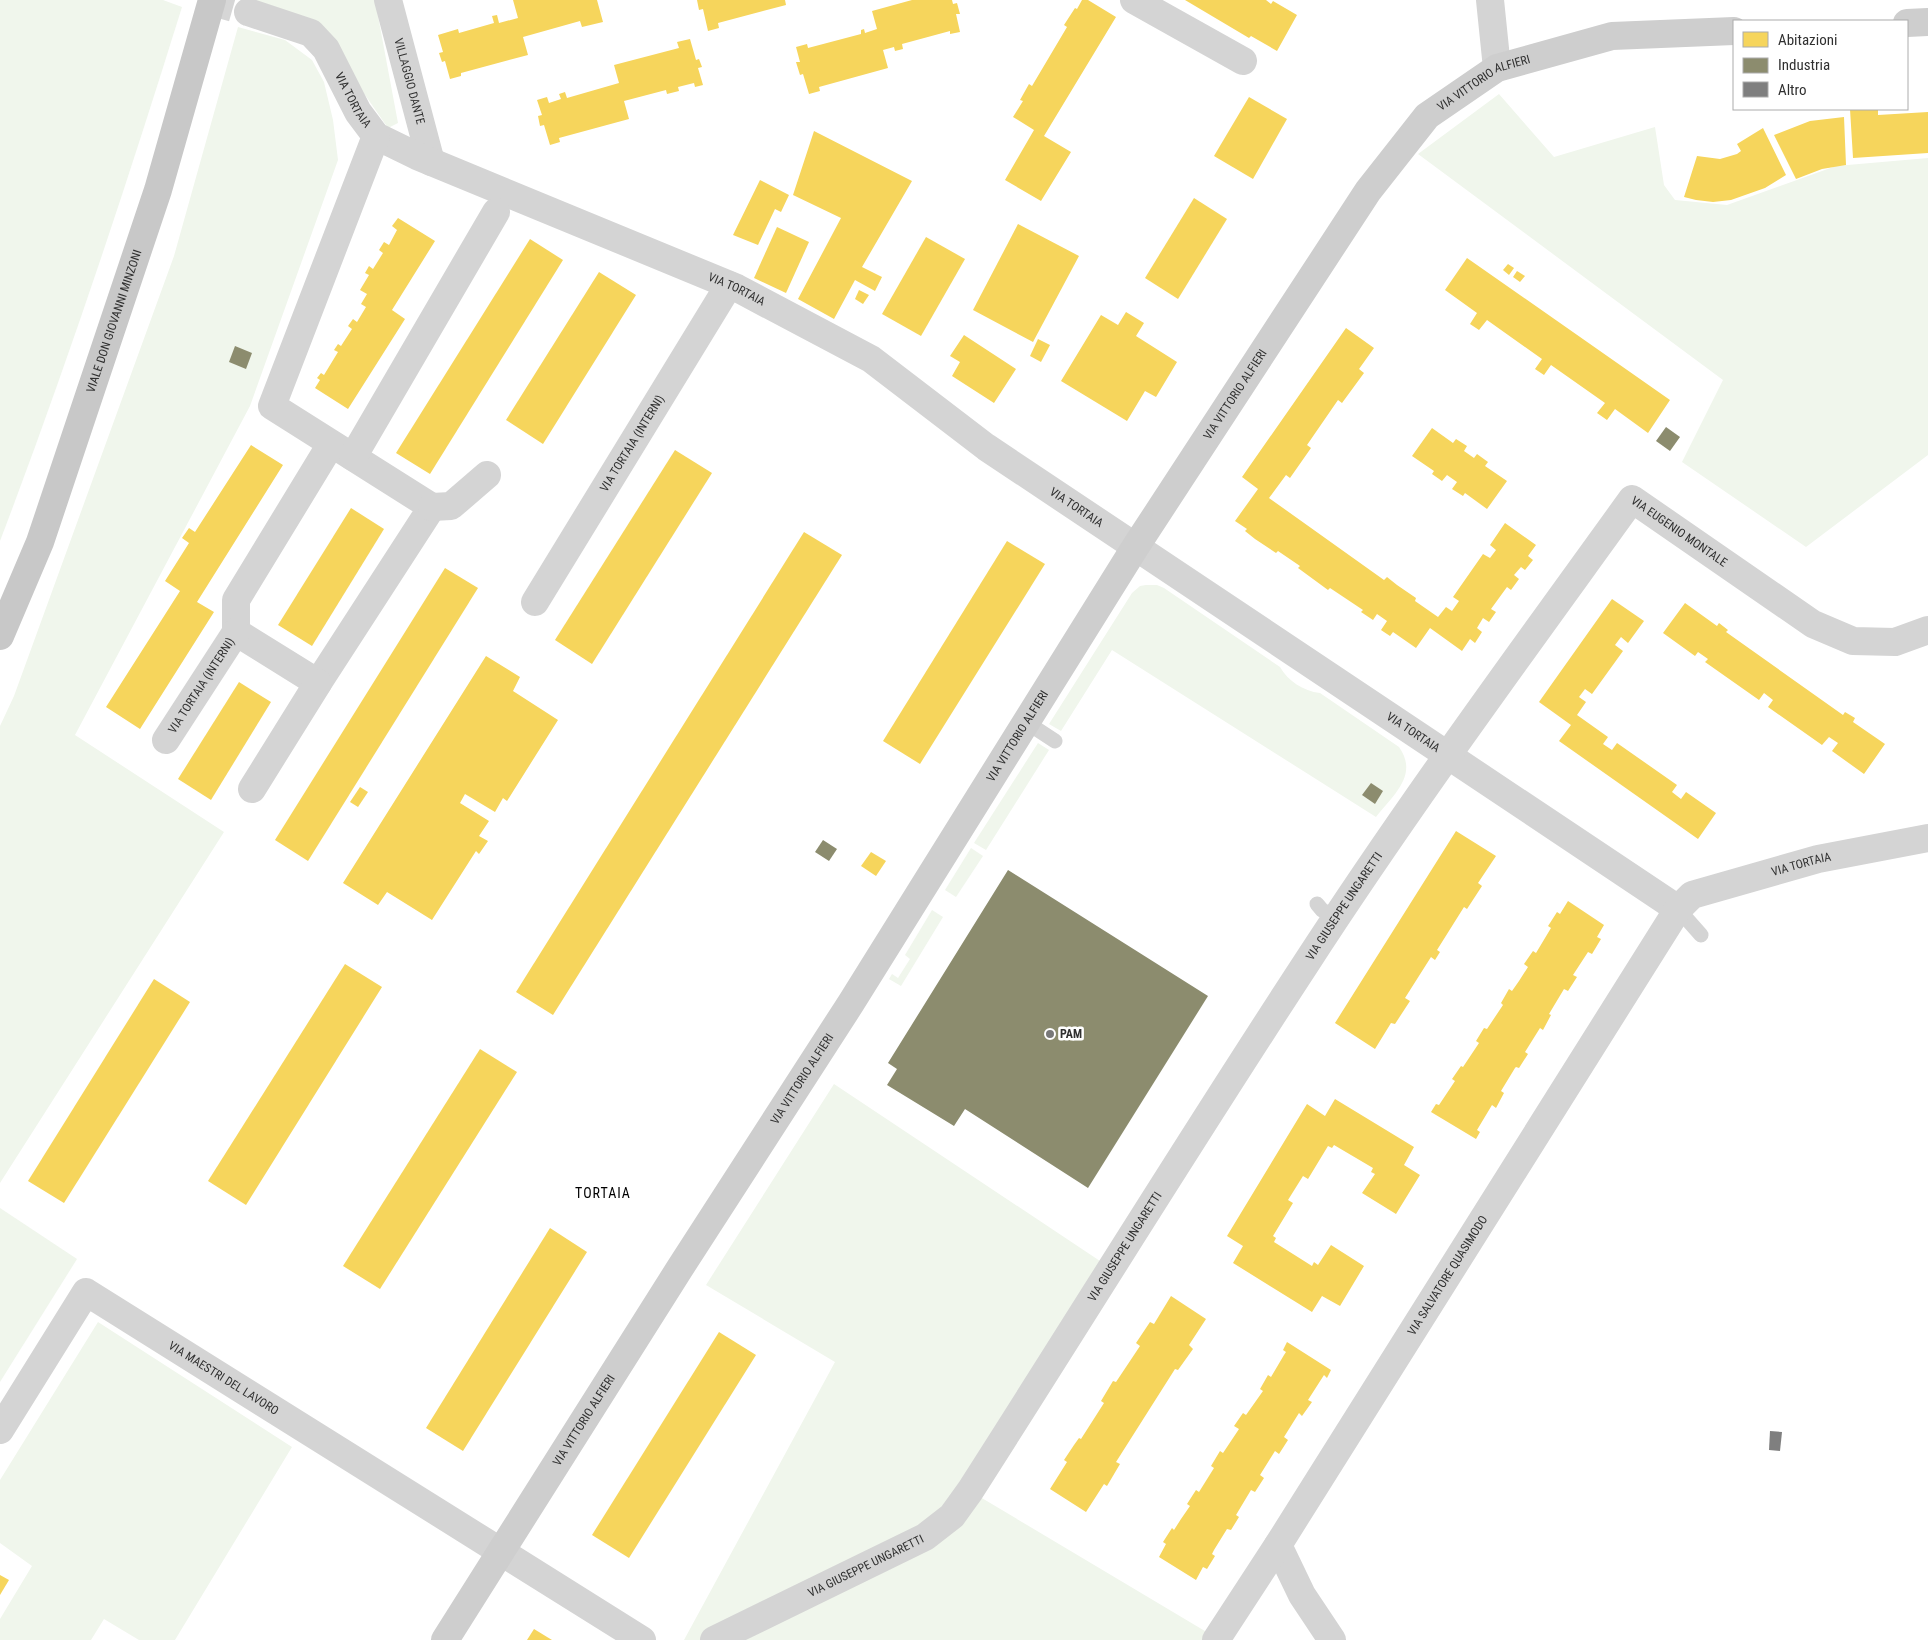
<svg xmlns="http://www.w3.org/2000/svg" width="1928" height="1640" viewBox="0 0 1928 1640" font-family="'Roboto Condensed',sans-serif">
<rect width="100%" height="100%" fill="#fff"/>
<g fill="#f0f6ec">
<path d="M 0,0 L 163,0 L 182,7 C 126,187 67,365 0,541 Z"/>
<path d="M 247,0 L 375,0 L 398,123 L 388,128 L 315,23 Z"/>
<path d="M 238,27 L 285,40 L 312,60 L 324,82 L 333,120 L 338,160 L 250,406 L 75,735 L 224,832 L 0,1183 L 0,726 L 14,696 L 174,256 Z"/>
<path d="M 1499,94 L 1554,157 L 1655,127 L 1664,185 L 1675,200 L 1727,205 L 1836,166 L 1928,158 L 1928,455 L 1806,547 L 1682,462 L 1723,380 L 1418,154 Z"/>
<path d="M 1146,585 L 1157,585 L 1164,588 L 1280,667 C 1288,681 1303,691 1320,693 L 1399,747 C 1419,775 1393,795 1376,817 L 1112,650 L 1061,731 L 1049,724 L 1132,593 L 1140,586 Z"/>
<path d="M 1038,743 L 1049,750 L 986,850 L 974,843 Z"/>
<path d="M 971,848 L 983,856 L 956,897 L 945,890 Z"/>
<path d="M 932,910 L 943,917 L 901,986 L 889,979 L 892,974 L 898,978 L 910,959 L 905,955 Z"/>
<path d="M 834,1084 L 1112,1269 L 970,1491 L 1220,1640 L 684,1640 L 835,1362 L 706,1285 Z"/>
<path d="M 0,1208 L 77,1259 L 0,1382 Z"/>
<path d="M 98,1322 L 292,1447 L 175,1640 L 139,1640 L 104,1619 L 91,1640 L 0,1640 L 0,1619 L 32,1566 L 0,1543 L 0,1480 Z"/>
</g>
<g fill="#f6d55c">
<path d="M 513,0 L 597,0 L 603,22 L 582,27 L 580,21 L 523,37 L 528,55 L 461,73 L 461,76 L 450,79 L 445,61 L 442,62 L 439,53 L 443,52 L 438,35 L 458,29 L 459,33 L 494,23 L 492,16 L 497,15 L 499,23 L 518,18 Z"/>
<path d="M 697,0 L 785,0 L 786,5 L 718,23 L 719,28 L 708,31 L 703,9 L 699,10 Z"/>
<path d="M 912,0 L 952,0 L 953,4 L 957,3 L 960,14 L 956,14 L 960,32 L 950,34 L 950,31 L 902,44 L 903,49 L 895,51 L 894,47 L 883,50 L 888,68 L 819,87 L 820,91 L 809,94 L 803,74 L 800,75 L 796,62 L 800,62 L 796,47 L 807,44 L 808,48 L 861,34 L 861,30 L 864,29 L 865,33 L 877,29 L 872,11 Z"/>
<path d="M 1082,0 L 1088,0 L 1116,17 L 1044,136 L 1071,152 L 1041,201 L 1005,180 L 1034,130 L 1013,117 L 1023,101 L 1020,100 L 1029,84 L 1032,86 L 1067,27 L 1064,25 L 1075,8 L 1077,9 Z"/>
<path d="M 1185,0 L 1266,0 L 1271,4 L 1273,1 L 1297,15 L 1277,51 L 1251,36 L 1249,38 Z"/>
<path d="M 690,39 L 696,60 L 699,59 L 702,67 L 698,68 L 703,85 L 695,87 L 694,83 L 678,87 L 679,91 L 667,94 L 666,90 L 624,101 L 629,119 L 559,138 L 560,142 L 550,145 L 544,125 L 540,126 L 538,116 L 542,115 L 537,100 L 547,97 L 549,103 L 561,99 L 559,94 L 565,92 L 567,98 L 619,83 L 614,65 L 679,48 L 677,42 Z"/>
<path d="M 1249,97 L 1287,119 L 1253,179 L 1214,156 Z"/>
<path d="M 1850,109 L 1878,109 L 1878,115 L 1928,112 L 1928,153 L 1853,158 Z"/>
<path d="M 1844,117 L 1846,165 L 1822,169 L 1796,179 L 1774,135 L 1810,121 Z"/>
<path d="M 1763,128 L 1786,175 L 1765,188 L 1731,200 L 1713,202 L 1696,200 L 1684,197 L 1697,156 L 1720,159 L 1737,154 L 1741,151 L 1737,144 Z"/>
<path d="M 814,131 L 912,181 L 862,267 L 882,277 L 875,291 L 855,280 L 834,319 L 798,299 L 841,218 L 793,195 Z"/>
<path d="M 760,180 L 789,195 L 781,212 L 775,209 L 758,245 L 733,235 Z"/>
<path d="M 1194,198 L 1227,219 L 1178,299 L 1145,278 Z"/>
<path d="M 398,218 L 435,241 L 392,310 L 405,319 L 348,409 L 315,388 L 320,380 L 317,378 L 321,373 L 324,375 L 338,352 L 334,350 L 338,344 L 341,346 L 352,329 L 348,326 L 353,319 L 357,322 L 366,307 L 361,304 L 367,294 L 360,290 L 369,275 L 365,273 L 369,266 L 373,269 L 383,253 L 379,250 L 384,242 L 389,245 L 397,230 L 392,226 Z"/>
<path d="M 1018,224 L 1079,256 L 1033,342 L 973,310 Z"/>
<path d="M 777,227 L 809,242 L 786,293 L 754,278 Z"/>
<path d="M 926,237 L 965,259 L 921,336 L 882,314 Z"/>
<path d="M 530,239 L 563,260 L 430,474 L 396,453 Z"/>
<path d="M 1467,258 L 1670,400 L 1648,433 L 1615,409 L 1607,420 L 1597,413 L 1605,403 L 1551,365 L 1544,375 L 1535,369 L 1542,359 L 1487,320 L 1479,330 L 1470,324 L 1477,313 L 1445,290 Z"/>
<path d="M 1508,264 L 1514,268 L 1509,275 L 1503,270 Z"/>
<path d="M 1517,271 L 1525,276 L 1520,282 L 1513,277 Z"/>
<path d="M 599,272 L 636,295 L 543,444 L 506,420 Z"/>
<path d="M 859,290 L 869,295 L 863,304 L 855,299 Z"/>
<path d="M 1126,312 L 1144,323 L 1136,336 L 1177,362 L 1156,397 L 1145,391 L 1127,421 L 1061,381 L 1101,315 L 1118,325 Z"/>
<path d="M 1346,328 L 1374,348 L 1359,369 L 1364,373 L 1342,403 L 1338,400 L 1307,445 L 1311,448 L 1290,478 L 1286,475 L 1269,498 L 1384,580 L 1387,577 L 1397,585 L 1416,598 L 1415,601 L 1438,617 L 1446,607 L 1452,611 L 1459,601 L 1453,597 L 1483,554 L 1490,558 L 1496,550 L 1490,545 L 1505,523 L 1536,545 L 1528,556 L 1533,560 L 1525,570 L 1521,567 L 1514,575 L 1519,579 L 1511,590 L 1507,587 L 1491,609 L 1496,612 L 1489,622 L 1483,618 L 1477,628 L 1482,632 L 1475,643 L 1470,639 L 1462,651 L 1430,628 L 1416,648 L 1393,632 L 1390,636 L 1381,630 L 1387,621 L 1377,614 L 1373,620 L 1361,612 L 1363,610 L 1330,588 L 1328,590 L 1298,568 L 1300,566 L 1278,551 L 1276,553 L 1255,539 L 1245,531 L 1247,529 L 1235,521 L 1258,489 L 1242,477 Z"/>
<path d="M 964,335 L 1016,369 L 994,403 L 952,376 L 960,362 L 950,356 Z"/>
<path d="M 1038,339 L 1050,345 L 1041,362 L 1030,356 Z"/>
<path d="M 1432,428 L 1453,443 L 1456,439 L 1467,446 L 1464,451 L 1474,458 L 1477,454 L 1488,462 L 1485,466 L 1507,481 L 1487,509 L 1465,493 L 1463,496 L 1452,489 L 1457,482 L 1447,475 L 1442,481 L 1432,474 L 1434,471 L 1412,456 Z"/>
<path d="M 251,445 L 283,465 L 197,602 L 214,612 L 140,729 L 106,707 L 180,591 L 165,581 L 189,543 L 182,538 L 189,528 L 195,532 Z"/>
<path d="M 675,450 L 712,473 L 592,664 L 555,640 Z"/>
<path d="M 351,508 L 384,529 L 312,646 L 278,625 Z"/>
<path d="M 804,532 L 842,555 L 553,1015 L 516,992 Z"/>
<path d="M 1007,541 L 1045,564 L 920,764 L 883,741 Z"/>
<path d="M 445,568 L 478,588 L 308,861 L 275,840 Z"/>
<path d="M 1612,599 L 1644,621 L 1628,643 L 1621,637 L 1615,645 L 1623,651 L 1592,694 L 1585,689 L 1579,697 L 1586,702 L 1577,715 L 1608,737 L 1603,744 L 1612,750 L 1617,743 L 1677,785 L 1672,792 L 1681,799 L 1686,792 L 1716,813 L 1698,839 L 1559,741 L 1571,725 L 1539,702 Z"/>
<path d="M 1685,603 L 1717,626 L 1719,623 L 1728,630 L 1726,632 L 1843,715 L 1845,712 L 1855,718 L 1853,722 L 1885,744 L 1864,774 L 1832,751 L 1838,743 L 1829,737 L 1822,745 L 1768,707 L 1773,700 L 1764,693 L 1759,700 L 1705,662 L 1708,659 L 1698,652 L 1695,656 L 1663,633 Z"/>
<path d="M 486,656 L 520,677 L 513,691 L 558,720 L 507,801 L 503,798 L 495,812 L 465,794 L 460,803 L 489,821 L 479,836 L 488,841 L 479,854 L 476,851 L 432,920 L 387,892 L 378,905 L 343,883 Z"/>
<path d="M 239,682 L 271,702 L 211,800 L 178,779 Z"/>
<path d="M 360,787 L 368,792 L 358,807 L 350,802 Z"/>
<path d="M 1456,831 L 1496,856 L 1478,883 L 1482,886 L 1467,909 L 1464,907 L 1437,950 L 1440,952 L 1435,960 L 1431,957 L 1405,998 L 1410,1001 L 1395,1024 L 1391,1023 L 1375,1049 L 1335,1023 Z"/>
<path d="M 871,852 L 886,861 L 876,876 L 861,866 Z"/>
<path d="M 1568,901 L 1604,925 L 1597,937 L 1601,939 L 1592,954 L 1588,952 L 1573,975 L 1577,977 L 1568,991 L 1564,989 L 1549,1014 L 1551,1015 L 1543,1030 L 1540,1028 L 1525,1052 L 1528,1054 L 1519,1068 L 1516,1067 L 1515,1068 L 1501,1091 L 1504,1093 L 1496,1108 L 1492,1105 L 1477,1130 L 1480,1132 L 1476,1139 L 1431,1112 L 1436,1104 L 1439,1105 L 1455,1081 L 1452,1079 L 1461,1066 L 1463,1067 L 1479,1043 L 1476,1041 L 1484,1028 L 1487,1029 L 1503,1005 L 1501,1003 L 1509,989 L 1512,991 L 1519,981 L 1528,967 L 1524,964 L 1533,951 L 1536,953 L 1551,928 L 1548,926 L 1550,923 L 1557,912 L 1560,914 Z"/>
<path d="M 345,964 L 382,987 L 246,1205 L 208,1181 Z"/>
<path d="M 154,979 L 190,1002 L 64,1203 L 28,1181 Z"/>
<path d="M 480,1049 L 517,1072 L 380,1289 L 343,1266 Z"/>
<path d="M 1335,1099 L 1414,1147 L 1404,1165 L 1420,1175 L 1396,1214 L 1362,1193 L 1375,1174 L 1371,1172 L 1373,1168 L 1334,1145 L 1332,1148 L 1328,1146 L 1308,1179 L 1303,1176 L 1288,1200 L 1293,1203 L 1273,1236 L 1276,1238 L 1274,1242 L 1312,1266 L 1314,1262 L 1318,1265 L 1331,1245 L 1364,1266 L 1340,1306 L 1322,1296 L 1312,1312 L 1233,1263 L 1243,1246 L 1227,1236 L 1307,1104 L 1325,1116 Z"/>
<path d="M 550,1228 L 587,1252 L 463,1451 L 426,1428 Z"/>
<path d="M 1171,1296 L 1206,1319 L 1189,1345 L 1193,1349 L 1178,1370 L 1175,1369 L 1116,1462 L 1120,1464 L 1107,1486 L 1104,1484 L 1086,1512 L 1050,1489 L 1067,1462 L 1064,1460 L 1074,1445 L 1079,1438 L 1081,1439 L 1104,1403 L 1101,1401 L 1113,1381 L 1116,1382 L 1140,1346 L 1136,1343 L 1150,1322 L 1154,1324 Z"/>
<path d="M 719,1332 L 756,1355 L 629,1558 L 592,1535 Z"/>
<path d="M 1287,1342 L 1331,1370 L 1327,1378 L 1324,1375 L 1308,1400 L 1312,1402 L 1302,1416 L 1299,1413 L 1284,1437 L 1288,1440 L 1279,1454 L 1275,1451 L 1260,1475 L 1264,1478 L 1255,1492 L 1251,1490 L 1236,1515 L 1239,1517 L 1231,1530 L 1227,1529 L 1214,1550 L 1212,1554 L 1215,1556 L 1207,1569 L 1203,1567 L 1196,1580 L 1159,1557 L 1166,1544 L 1163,1542 L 1172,1528 L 1174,1530 L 1181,1519 L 1190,1506 L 1187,1504 L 1196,1490 L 1199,1492 L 1214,1468 L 1211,1466 L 1220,1451 L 1223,1453 L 1239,1429 L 1234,1426 L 1243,1413 L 1246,1415 L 1263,1391 L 1260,1389 L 1268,1375 L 1271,1377 L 1284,1355 L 1286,1352 L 1283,1350 Z"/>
<path d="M 0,1575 L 9,1580 L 0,1595 Z"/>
<path d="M 534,1629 L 552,1640 L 527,1640 Z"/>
</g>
<g fill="#8c8c6e">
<path d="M 235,346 L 252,353 L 246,369 L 229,362 Z"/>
<path d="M 1666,427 L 1680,437 L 1670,451 L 1656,441 Z"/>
<path d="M 1371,783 L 1383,791 L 1375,804 L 1362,795 Z"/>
<path d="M 823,840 L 837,849 L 829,861 L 815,852 Z"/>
<path d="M 1008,870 L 1208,996 L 1088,1188 L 965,1109 L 954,1126 L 887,1085 L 897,1069 L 888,1063 Z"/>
</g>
<path fill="#7f7f7f" d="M 1770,1431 L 1782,1432 L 1780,1451 L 1769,1450 Z"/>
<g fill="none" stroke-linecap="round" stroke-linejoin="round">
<path stroke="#d6d6d6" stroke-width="28" stroke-dasharray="28 14" stroke-linecap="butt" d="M 206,0 L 248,12"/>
<g stroke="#d4d4d4" stroke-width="15">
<path d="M 1026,722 L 1055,741"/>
<path d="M 1317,904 L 1322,910 L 1336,918"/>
<path d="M 1678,909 L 1701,935"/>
</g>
<g stroke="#d4d4d4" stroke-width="28">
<path id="s1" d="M 388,0 L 431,162"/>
<path d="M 1134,0 L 1243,61"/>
<path d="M 1490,0 L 1497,68"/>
<path id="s2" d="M 248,12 L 311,33 L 326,49 L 358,112 L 376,136 L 417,156 L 737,288 L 871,359 L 986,447 L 1678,909"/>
<path d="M 331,444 L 236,600 L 236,632 L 318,683 L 432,507 L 272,406 L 376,136"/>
<path d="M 353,457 L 496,212"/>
<path d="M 432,507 L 451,506 L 487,475"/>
<path id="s3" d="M 535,602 L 729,285"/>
<path id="s4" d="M 166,740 L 236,632"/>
<path d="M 252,789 L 318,683"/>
<path id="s5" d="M 0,1430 L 86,1292 L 642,1640"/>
<path d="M 1278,1545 L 1302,1595 L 1332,1640"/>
<path id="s6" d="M 714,1640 L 925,1537 L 952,1516 L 970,1491 C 1082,1316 1191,1139 1305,965 C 1408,806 1521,653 1632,499 L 1813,624 L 1853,641 L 1895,642 L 1928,630"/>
<path id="s7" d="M 1216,1640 L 1278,1545 L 1678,909 L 1692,895 L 1818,859 L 1928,838"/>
</g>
<g stroke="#cecece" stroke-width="28">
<path d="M 1907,23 L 1928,22"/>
<path id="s8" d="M 445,1640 L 680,1268 L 851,1003 L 1136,546 L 1368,191 L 1427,116 L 1497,68 L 1612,36 L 1734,31"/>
</g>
<path stroke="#c8c8c8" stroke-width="28" id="s9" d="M 0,636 L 40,542 L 158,190 L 212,0"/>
</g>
<circle fill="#787878" stroke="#fff" stroke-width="2" cx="1050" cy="1034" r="5"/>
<g text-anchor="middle" stroke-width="5" stroke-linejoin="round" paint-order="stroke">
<g font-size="12" fill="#303030" stroke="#fff">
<text dy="4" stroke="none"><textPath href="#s1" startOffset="84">VILLAGGIO DANTE</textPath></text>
<text dy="4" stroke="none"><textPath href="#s8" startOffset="1880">VIA VITTORIO ALFIERI</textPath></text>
<text dy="4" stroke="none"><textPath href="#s2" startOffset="146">VIA TORTAIA</textPath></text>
<text dy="4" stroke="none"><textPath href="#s2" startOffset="581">VIA TORTAIA</textPath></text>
<text dy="4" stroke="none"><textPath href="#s9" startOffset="335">VIALE DON GIOVANNI MINZONI</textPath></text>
<text dy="4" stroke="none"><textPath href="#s8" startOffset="1475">VIA VITTORIO ALFIERI</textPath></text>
<text dy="4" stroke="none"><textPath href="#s3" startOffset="186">VIA TORTAIA (INTERNI)</textPath></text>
<text dy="4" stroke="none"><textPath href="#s2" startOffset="986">VIA TORTAIA</textPath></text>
<text dy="4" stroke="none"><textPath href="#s6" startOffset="1550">VIA EUGENIO MONTALE</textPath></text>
<text dy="4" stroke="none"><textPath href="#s4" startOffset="65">VIA TORTAIA (INTERNI)</textPath></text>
<text dy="4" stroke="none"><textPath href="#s2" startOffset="1391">VIA TORTAIA</textPath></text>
<text dy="4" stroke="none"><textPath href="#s8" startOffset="1070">VIA VITTORIO ALFIERI</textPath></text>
<text dy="4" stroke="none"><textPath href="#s7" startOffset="998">VIA TORTAIA</textPath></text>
<text dy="4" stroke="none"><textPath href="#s6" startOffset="994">VIA GIUSEPPE UNGARETTI</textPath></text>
<text dy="4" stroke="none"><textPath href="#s8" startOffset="665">VIA VITTORIO ALFIERI</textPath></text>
<text dy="4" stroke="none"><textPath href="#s6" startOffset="589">VIA GIUSEPPE UNGARETTI</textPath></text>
<text dy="4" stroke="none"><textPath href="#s7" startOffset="432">VIA SALVATORE QUASIMODO</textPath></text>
<text dy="4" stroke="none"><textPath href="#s5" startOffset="325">VIA MAESTRI DEL LAVORO</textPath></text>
<text dy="4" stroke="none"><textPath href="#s8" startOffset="260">VIA VITTORIO ALFIERI</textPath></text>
<text dy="4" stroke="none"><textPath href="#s6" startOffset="169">VIA GIUSEPPE UNGARETTI</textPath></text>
</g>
<g font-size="12" font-weight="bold" fill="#303030" stroke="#fff" text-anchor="start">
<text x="1060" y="1038">PAM</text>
</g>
<g font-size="14" letter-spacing="1" fill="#000" stroke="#fff">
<text x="603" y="1198">TORTAIA</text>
</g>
</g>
<rect x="1733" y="20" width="175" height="90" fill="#ffffff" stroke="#acacac"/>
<rect x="1743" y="32" width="25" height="15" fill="#f6d55c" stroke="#acacac"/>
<text x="1778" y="45" font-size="15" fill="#303030">Abitazioni</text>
<rect x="1743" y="58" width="25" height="15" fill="#8c8c6e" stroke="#acacac"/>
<text x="1778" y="70" font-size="15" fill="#303030">Industria</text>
<rect x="1743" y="82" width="25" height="15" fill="#7f7f7f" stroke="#acacac"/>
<text x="1778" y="95" font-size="15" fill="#303030">Altro</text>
</svg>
